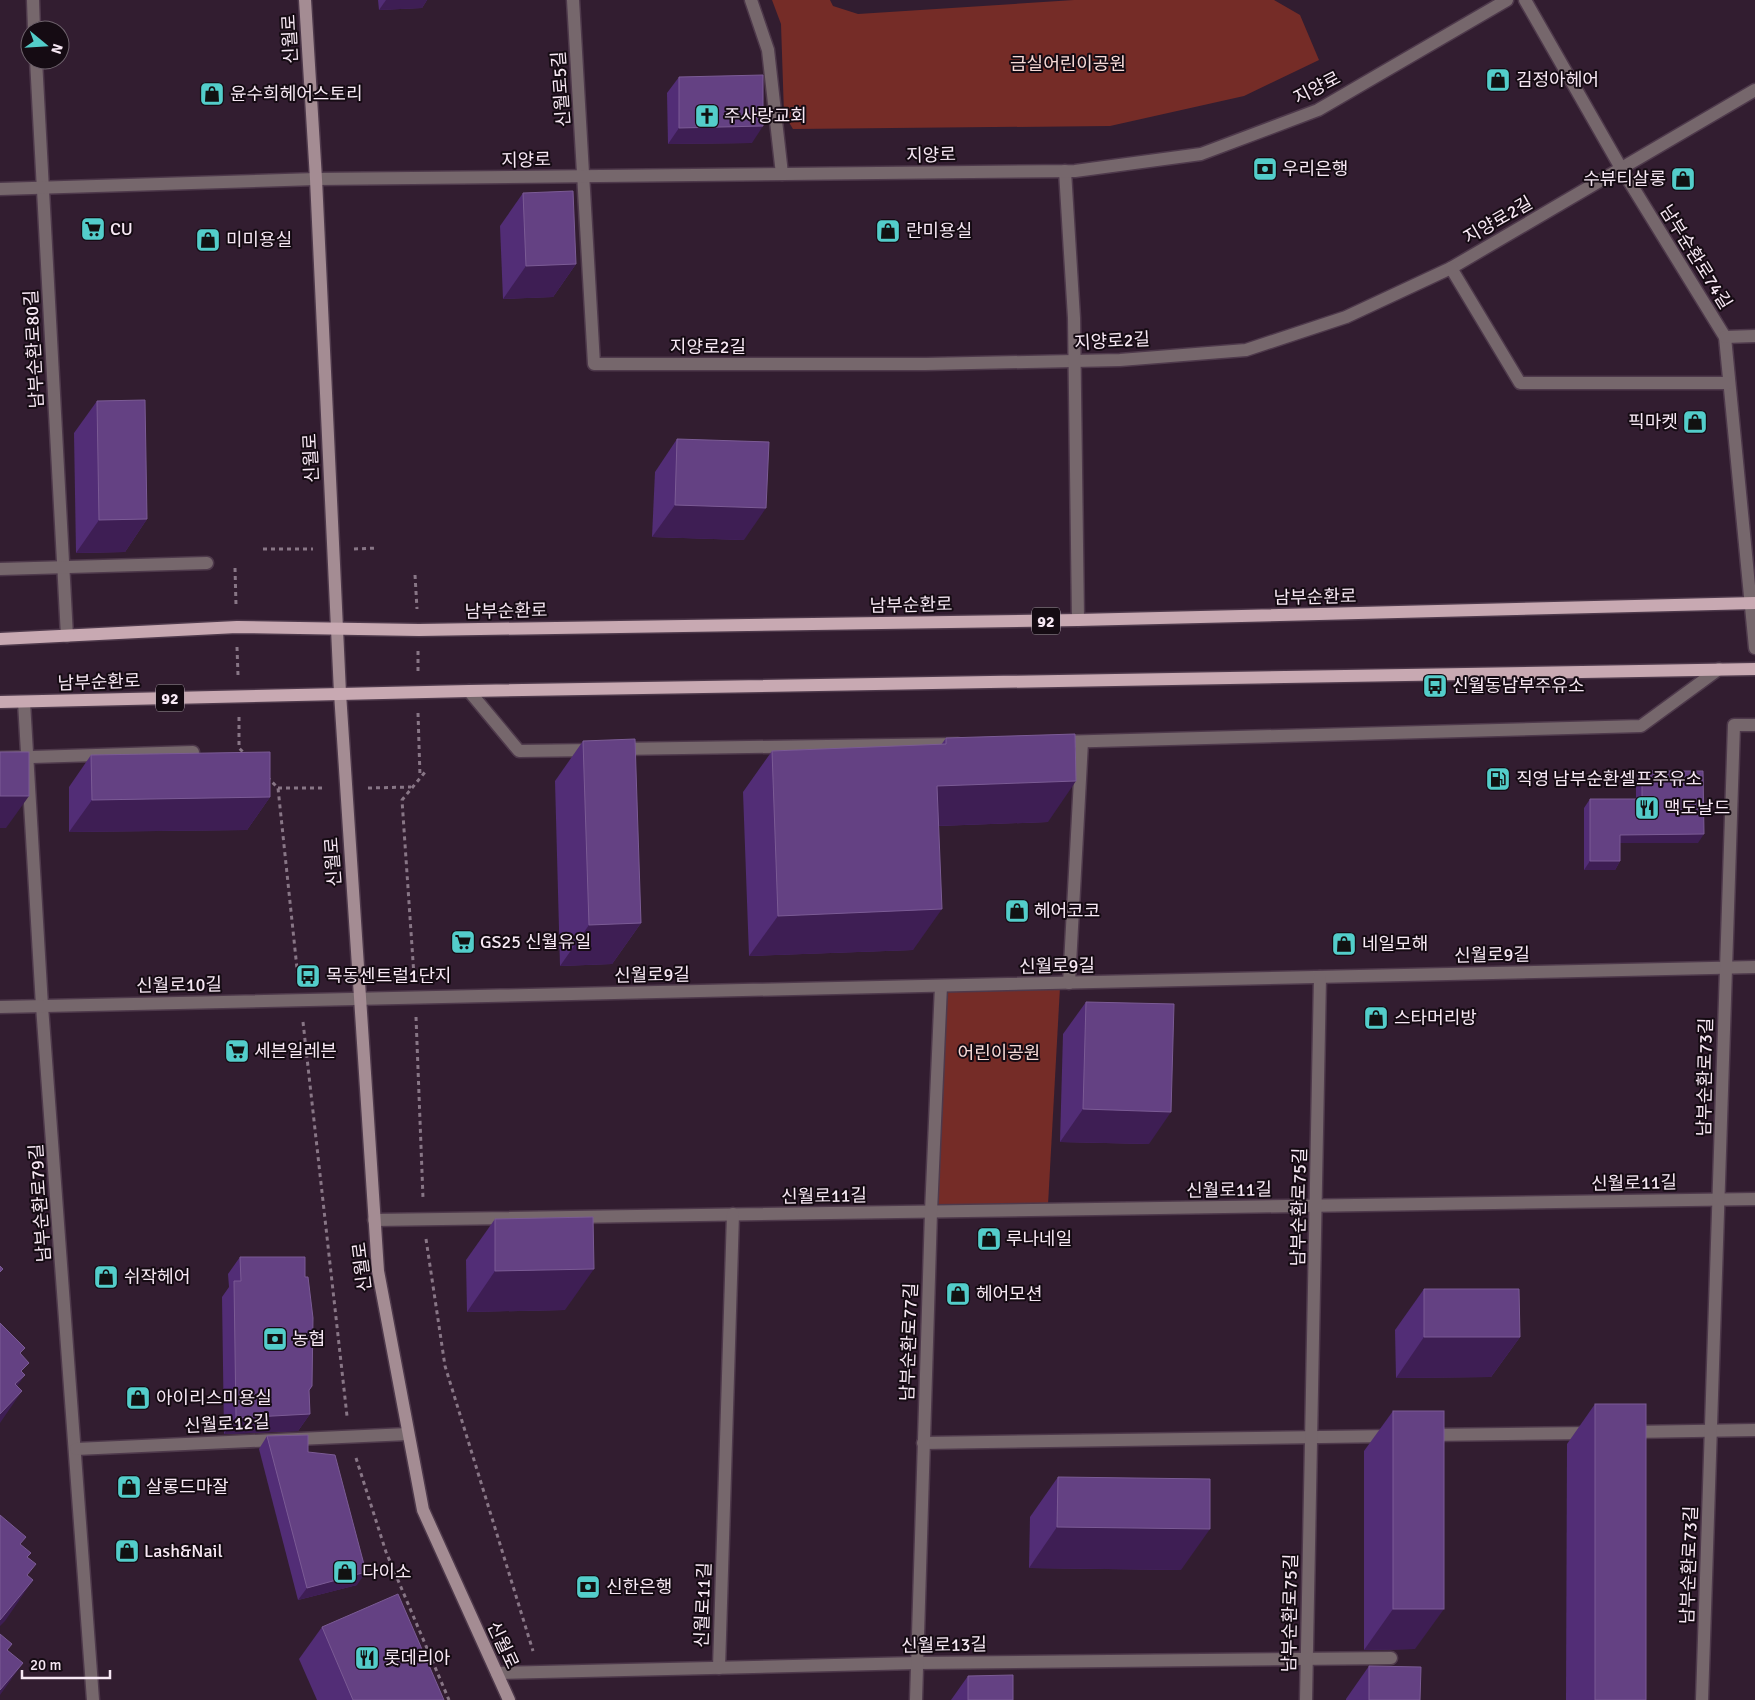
<svg xmlns="http://www.w3.org/2000/svg" width="1755" height="1700" viewBox="0 0 1755 1700" font-family="Signika,'Noto Sans KR',sans-serif">
<rect width="100%" height="100%" fill="#321d30"/>
<g fill="#752c27">
<path d="M 772,0 L 830,0 L 833,6 L 858,14 L 1074,0 L 1274,0 L 1300,15 L 1319,60 L 1244,96 L 1110,126 L 793,129 L 784,114 L 781,24 Z"/>
<path d="M 945,986 L 1060,987 L 1048,1205 L 935,1207 Z"/>
</g>
<g fill="none" stroke-linecap="round" stroke-linejoin="round">
<defs>
<g id="service">
<path d="M 374,1220 L 1755,1199"/>
<path d="M 1631,1432 L 1755,1430"/>
<path d="M 1428,1435 L 1591,1433"/>
<path d="M 923,1443 L 1391,1436"/>
<path d="M 719,1668 L 733,1214"/>
<path d="M 497,1673 L 917,1663 L 1391,1658"/>
<path d="M 916,1700 L 931,1212 L 941,986"/>
</g>
<g id="minor">
<path d="M 33,0 L 34,30"/>
<path d="M 573,0 L 594,364 L 926,364 L 1120,360 L 1246,350 L 1346,317 L 1451,268 L 1755,90"/>
<path d="M 751,0 L 768,50 L 782,174"/>
<path d="M 1525,0 L 1621,168 L 1725,337 L 1755,648"/>
<path d="M 36,60 L 67,636"/>
<path d="M 1065,171 L 1074,318 L 1078,620"/>
<path d="M 0,189 L 316,179"/>
<path d="M 1451,268 L 1520,383 L 1729,383"/>
<path d="M 1725,337 L 1755,336"/>
<path d="M 0,569 L 207,563"/>
<path d="M 469,691 L 519,751 L 593,750"/>
<path d="M 24,702 L 42,1006 L 93,1700"/>
<path d="M 1058,742 L 1641,726 L 1719,669"/>
<path d="M 618,749 L 958,744"/>
<path d="M 0,758 L 193,752"/>
<path d="M 1069,983 L 1082,742"/>
<path d="M 0,1007 L 1755,967"/>
<path d="M 76,1449 L 408,1434"/>
<path d="M 1306,1700 L 1320,977"/>
<path d="M 1702,1700 L 1734,725 L 1755,725"/>
</g>
<path id="tertiary" d="M 316,179 L 1075,171 L 1201,154 L 1318,110 L 1507,0"/>
<path id="secondary" d="M 305,0 L 316,179 L 340,693 L 378,1271 L 423,1510 L 509,1700"/>
<g id="primary">
<path d="M 0,639 L 237,627 L 419,630 L 1078,620 L 1755,603"/>
<path d="M 0,702 L 469,691 L 1755,669"/>
</g>
</defs>
<use href="#service" stroke="#4e394b" stroke-width="15"/>
<use href="#minor" stroke="#4e394b" stroke-width="15"/>
<use href="#tertiary" stroke="#4e394b" stroke-width="15"/>
<use href="#secondary" stroke="#4e394b" stroke-width="15"/>
<use href="#primary" stroke="#4e394b" stroke-width="15"/>
<g stroke="#887686" stroke-width="3" stroke-dasharray="4 4" stroke-linecap="butt">
<path d="M 263,549 L 313,549"/>
<path d="M 354,549 L 378,548"/>
<path d="M 235,568 L 236,605"/>
<path d="M 415,575 L 417,609"/>
<path d="M 237,647 L 238,675"/>
<path d="M 418,671 L 418,650"/>
<path d="M 418,713 L 420,776"/>
<path d="M 239,717 L 239,748 L 246,755"/>
<path d="M 267,777 L 278,788 L 298,978"/>
<path d="M 278,788 L 326,788"/>
<path d="M 368,788 L 411,787"/>
<path d="M 414,976 L 402,800 L 426,771"/>
<path d="M 416,1017 L 423,1198"/>
<path d="M 303,1022 L 347,1416"/>
<path d="M 426,1239 L 445,1366 L 533,1651"/>
<path d="M 356,1458 L 386,1552 L 449,1700"/>
</g>
<use href="#service" stroke="#76676c" stroke-width="12"/>
<use href="#minor" stroke="#76676c" stroke-width="12"/>
<use href="#tertiary" stroke="#76676c" stroke-width="12"/>
<use href="#secondary" stroke="#a48c93" stroke-width="12"/>
<use href="#primary" stroke="#c8a9b2" stroke-width="12"/>
</g>
<g fill="#522d76">
<path d="M 378,0 L 427,0 L 422,8 L 379,10 Z"/>
<path d="M 679,77 L 752,143 L 668,144 L 667,93 Z"/>
<path d="M 523,193 L 576,264 L 553,297 L 503,299 L 500,226 Z"/>
<path d="M 97,401 L 147,519 L 125,552 L 76,553 L 74,433 Z"/>
<path d="M 677,439 L 744,540 L 652,537 L 655,472 Z"/>
<path d="M 946,738 L 1048,822 L 938,826 L 913,950 L 749,956 L 743,792 L 772,751 L 941,745 Z"/>
<path d="M 583,741 L 641,923 L 612,964 L 560,966 L 555,781 Z"/>
<path d="M 91,755 L 270,797 L 247,830 L 69,832 L 69,787 Z"/>
<path d="M 1642,771 L 1698,843 L 1620,843 L 1620,861 L 1615,870 L 1584,870 L 1584,808 L 1590,799 L 1636,799 L 1636,779 Z"/>
<path d="M 1086,1002 L 1149,1144 L 1060,1142 L 1063,1034 Z"/>
<path d="M 495,1219 L 565,1310 L 467,1312 L 466,1260 Z"/>
<path d="M 240,1257 L 305,1277 L 312,1386 L 309,1391 L 310,1414 L 298,1431 L 224,1434 L 222,1297 L 229,1287 L 228,1274 Z"/>
<path d="M 1424,1289 L 1520,1337 L 1491,1377 L 1396,1378 L 1395,1330 Z"/>
<path d="M 1595,1404 L 1646,1700 L 1566,1700 L 1567,1444 Z"/>
<path d="M 1393,1411 L 1415,1649 L 1364,1650 L 1364,1451 Z"/>
<path d="M 267,1436 L 308,1452 L 357,1585 L 298,1600 L 259,1449 Z"/>
<path d="M 1058,1477 L 1181,1570 L 1029,1568 L 1030,1517 Z"/>
<path d="M 322,1627 L 444,1700 L 317,1700 L 299,1659 Z"/>
<path d="M 1369,1666 L 1420,1700 L 1346,1700 L 1346,1699 Z"/>
<path d="M 968,1676 L 1013,1700 L 951,1700 Z"/>
</g>
<g fill="#3e1e54">
<path d="M 386,0 L 427,0 L 422,8 L 379,10 Z"/>
<path d="M 763,126 L 752,143 L 668,144 L 679,128 Z"/>
<path d="M 576,264 L 553,297 L 503,299 L 526,266 Z"/>
<path d="M 675,505 L 766,508 L 744,540 L 652,537 Z"/>
<path d="M 147,519 L 125,552 L 76,553 L 99,520 Z"/>
<path d="M 1076,781 L 1048,822 L 908,827 L 937,786 Z"/>
<path d="M 0,796 L 29,796 L 6,828 L 0,828 Z"/>
<path d="M 270,797 L 247,830 L 69,832 L 92,800 Z"/>
<path d="M 1704,834 L 1698,843 L 1614,843 L 1620,835 Z"/>
<path d="M 1590,861 L 1620,861 L 1615,870 L 1584,870 Z"/>
<path d="M 942,909 L 913,950 L 749,956 L 778,916 Z"/>
<path d="M 641,923 L 612,964 L 560,966 L 589,925 Z"/>
<path d="M 1083,1109 L 1171,1112 L 1149,1144 L 1060,1142 Z"/>
<path d="M 594,1269 L 565,1310 L 467,1312 L 495,1271 Z"/>
<path d="M 1424,1337 L 1520,1337 L 1491,1377 L 1396,1378 Z"/>
<path d="M 25,1375 L 0,1410 L 15,1384 Z"/>
<path d="M 22,1391 L 0,1423 L 0,1414 Z"/>
<path d="M 310,1414 L 298,1431 L 224,1434 L 236,1418 Z"/>
<path d="M 1057,1527 L 1210,1529 L 1181,1570 L 1029,1568 Z"/>
<path d="M 366,1572 L 357,1585 L 298,1600 L 307,1588 Z"/>
<path d="M 33,1580 L 5,1621 L 0,1626 L 0,1620 Z"/>
<path d="M 1393,1609 L 1444,1609 L 1415,1649 L 1364,1650 Z"/>
<path d="M 23,1663 L 0,1695 L 0,1690 Z"/>
</g>
<g fill="#644183" stroke="#7b5b95">
<path d="M 763,75 L 763,126 L 679,128 L 679,77 Z"/>
<path d="M 573,191 L 576,264 L 526,266 L 523,193 Z"/>
<path d="M 145,400 L 147,519 L 99,520 L 97,401 Z"/>
<path d="M 677,439 L 769,442 L 766,508 L 675,505 Z"/>
<path d="M 1075,734 L 1076,781 L 937,786 L 942,909 L 778,916 L 772,751 L 946,744 L 946,738 Z"/>
<path d="M 635,739 L 641,923 L 589,925 L 583,741 Z"/>
<rect x="0" y="752" width="29" height="44"/>
<path d="M 270,752 L 270,797 L 92,800 L 91,755 Z"/>
<path d="M 1642,771 L 1703,771 L 1704,834 L 1620,835 L 1620,861 L 1590,861 L 1590,799 L 1642,799 Z"/>
<path d="M 1086,1002 L 1174,1004 L 1171,1112 L 1083,1109 Z"/>
<path d="M 593,1217 L 594,1269 L 495,1271 L 495,1219 Z"/>
<path d="M 240,1257 L 305,1257 L 305,1277 L 308,1277 L 313,1318 L 312,1386 L 309,1390 L 310,1414 L 236,1418 L 234,1281 L 241,1281 Z"/>
<path d="M 0,1266 L 3,1269 L 0,1272 Z"/>
<path d="M 1424,1289 L 1519,1289 L 1520,1337 L 1424,1337 Z"/>
<path d="M 0,1323 L 25,1348 L 20,1353 L 29,1363 L 21,1371 L 25,1375 L 15,1384 L 22,1391 L 0,1414 Z"/>
<rect x="1595" y="1404" width="51" height="296"/>
<rect x="1393" y="1411" width="51" height="198"/>
<path d="M 308,1435 L 308,1452 L 335,1455 L 366,1572 L 307,1588 L 267,1436 Z"/>
<path d="M 1058,1477 L 1210,1479 L 1210,1529 L 1057,1527 Z"/>
<path d="M 0,1515 L 26,1537 L 20,1544 L 31,1553 L 27,1557 L 36,1564 L 27,1575 L 33,1580 L 0,1620 Z"/>
<path d="M 398,1594 L 444,1700 L 353,1700 L 322,1627 Z"/>
<path d="M 0,1634 L 12,1644 L 7,1650 L 23,1663 L 0,1690 Z"/>
<path d="M 1369,1666 L 1421,1667 L 1420,1700 L 1369,1700 Z"/>
<path d="M 1013,1675 L 1013,1700 L 968,1700 L 968,1676 Z"/>
</g>
<defs>
<symbol id="shop-square" viewBox="-11 -11 22 22"><rect x="-9" y="-9" width="18" height="18" rx="4" fill="#53cdca" stroke="#150b13"/><path d="M-5-2.5h2.3a2.7 3.5 0 0 1 5.4 0H5L5.5 6h-11ZM-1.5-2.5h3a1.5 2.3 0 0 0-3 0Z" fill="#111"/></symbol>
<symbol id="church-square" viewBox="-11 -11 22 22"><rect x="-9" y="-9" width="18" height="18" rx="4" fill="#53cdca" stroke="#150b13"/><path d="M-1.2-6h2.4v3.5h3.3v2.4h-3.3V6h-2.4V-.1h-3.3v-2.4h3.3Z" fill="#111"/></symbol>
<symbol id="bank-square" viewBox="-11 -11 22 22"><rect x="-9" y="-9" width="18" height="18" rx="4" fill="#53cdca" stroke="#150b13"/><path d="M-6-4H6V4H-6ZM0-2.3a2.3 2.3 0 1 0 0 4.6a2.3 2.3 0 1 0 0-4.6Z" fill="#111"/></symbol>
<symbol id="supermarket-square" viewBox="-11 -11 22 22"><rect x="-9" y="-9" width="18" height="18" rx="4" fill="#53cdca" stroke="#150b13"/><path d="M-6-5.5h2.5l.6 2H6L4.5 2H-2.5L-4.4-4H-6ZM-1.5 3.2a1.3 1.3 0 1 0 .1 0ZM3 3.2a1.3 1.3 0 1 0 .1 0Z" fill="#111"/></symbol>
<symbol id="bus-square" viewBox="-11 -11 22 22"><rect x="-9" y="-9" width="18" height="18" rx="4" fill="#53cdca" stroke="#150b13"/><path d="M-5-6H5V4H4V6H2V4H-2V6H-4V4H-5ZM-3.5-4V0h7V-4ZM-3.5 1.2v1.5H-2V1.2ZM2 1.2v1.5H3.5V1.2Z" fill="#111"/></symbol>
<symbol id="fuel-square" viewBox="-11 -11 22 22"><rect x="-9" y="-9" width="18" height="18" rx="4" fill="#53cdca" stroke="#150b13"/><path d="M-5.5-6h7V0h2V4h1.3V-2.5L3-4.5l.8-.8L6-3V5H2.5V1h-1V6h-7ZM-4.2-4.7v3.2H.2V-4.7Z" fill="#111"/></symbol>
<symbol id="restaurant-square" viewBox="-11 -11 22 22"><rect x="-9" y="-9" width="18" height="18" rx="4" fill="#53cdca" stroke="#150b13"/><path d="M-5-6h1v4h1v-4h1v4h1v-4h1v5L-1.5 .5V6h-2V.5L-5-1ZM5-6V6H3V1.5H1.5Q1.5-4 5-6Z" fill="#111"/></symbol>
</defs>
<g fill-rule="evenodd">
<use href="#shop-square" x="1484" y="66" width="28" height="28"/>
<use href="#shop-square" x="198" y="80" width="28" height="28"/>
<use href="#church-square" x="693" y="102" width="28" height="28"/>
<use href="#bank-square" x="1251" y="155" width="28" height="28"/>
<use href="#shop-square" x="1669" y="165" width="28" height="28"/>
<use href="#supermarket-square" x="79" y="215" width="28" height="28"/>
<use href="#shop-square" x="874" y="217" width="28" height="28"/>
<use href="#shop-square" x="194" y="226" width="28" height="28"/>
<use href="#shop-square" x="1681" y="408" width="28" height="28"/>
<use href="#bus-square" x="1421" y="672" width="28" height="28"/>
<use href="#fuel-square" x="1484" y="765" width="28" height="28"/>
<use href="#restaurant-square" x="1633" y="794" width="28" height="28"/>
<use href="#shop-square" x="1003" y="897" width="28" height="28"/>
<use href="#supermarket-square" x="449" y="928" width="28" height="28"/>
<use href="#shop-square" x="1330" y="930" width="28" height="28"/>
<use href="#bus-square" x="294" y="962" width="28" height="28"/>
<use href="#shop-square" x="1362" y="1004" width="28" height="28"/>
<use href="#supermarket-square" x="223" y="1037" width="28" height="28"/>
<use href="#shop-square" x="975" y="1225" width="28" height="28"/>
<use href="#shop-square" x="92" y="1263" width="28" height="28"/>
<use href="#shop-square" x="944" y="1280" width="28" height="28"/>
<use href="#bank-square" x="261" y="1325" width="28" height="28"/>
<use href="#shop-square" x="124" y="1384" width="28" height="28"/>
<use href="#shop-square" x="115" y="1473" width="28" height="28"/>
<use href="#shop-square" x="113" y="1537" width="28" height="28"/>
<use href="#shop-square" x="331" y="1558" width="28" height="28"/>
<use href="#bank-square" x="574" y="1573" width="28" height="28"/>
<use href="#restaurant-square" x="353" y="1644" width="28" height="28"/>
</g>
<g text-anchor="middle" stroke-width="4" stroke-linejoin="round" paint-order="stroke">
<g fill="#150b13" stroke="#b3a6b0" stroke-width="1">
<rect x="1032" y="607.5" width="28" height="27" rx="4"/>
<rect x="156" y="684.5" width="28" height="27" rx="4"/>
</g>
<g font-size="16" font-weight="bold" fill="#f7e8f4">
<text x="1046" y="627">92</text>
<text x="170" y="704">92</text>
</g>
<g font-size="18" fill="#f7e8f4" stroke="#150b13">
<text transform="translate(290 39) rotate(-93)" y="6">신월로</text>
<text transform="translate(1317 88) rotate(-27)" y="6">지양로</text>
<text transform="translate(561 89) rotate(-94)" y="6">신월로5길</text>
<text transform="translate(931 155) rotate(-1)" y="6">지양로</text>
<text transform="translate(526 160) rotate(-1)" y="6">지양로</text>
<text transform="translate(1498 220) rotate(-30)" y="6">지양로2길</text>
<text transform="translate(1696 257) rotate(58)" y="6">남부순환로74길</text>
<text transform="translate(1112 341) rotate(-3)" y="6">지양로2길</text>
<text x="708" y="353">지양로2길</text>
<text transform="translate(34 349) rotate(-93)" y="6">남부순환로80길</text>
<text transform="translate(311 458) rotate(-93)" y="6">신월로</text>
<text transform="translate(1315 597) rotate(-1)" y="6">남부순환로</text>
<text transform="translate(911 605) rotate(-1)" y="6">남부순환로</text>
<text transform="translate(506 611) rotate(-1)" y="6">남부순환로</text>
<text transform="translate(99 682) rotate(-2)" y="6">남부순환로</text>
<text transform="translate(333 862) rotate(-94)" y="6">신월로</text>
<text transform="translate(1492 955) rotate(-1)" y="6">신월로9길</text>
<text transform="translate(1057 966) rotate(-1)" y="6">신월로9길</text>
<text transform="translate(652 975) rotate(-1)" y="6">신월로9길</text>
<text transform="translate(179 985) rotate(-1)" y="6">신월로10길</text>
<text transform="translate(1705 1077) rotate(-89)" y="6">남부순환로73길</text>
<text transform="translate(1634 1183) rotate(-1)" y="6">신월로11길</text>
<text transform="translate(1229 1190) rotate(-1)" y="6">신월로11길</text>
<text transform="translate(824 1196) rotate(-1)" y="6">신월로11길</text>
<text transform="translate(40 1203) rotate(-94)" y="6">남부순환로79길</text>
<text transform="translate(1299 1207) rotate(-89)" y="6">남부순환로75길</text>
<text transform="translate(362 1267) rotate(-97)" y="6">신월로</text>
<text transform="translate(909 1342) rotate(-88)" y="6">남부순환로77길</text>
<text transform="translate(227 1424) rotate(-3)" y="6">신월로12길</text>
<text transform="translate(1689 1565) rotate(-88)" y="6">남부순환로73길</text>
<text transform="translate(703 1605) rotate(-88)" y="6">신월로11길</text>
<text transform="translate(1290 1613) rotate(-89)" y="6">남부순환로75길</text>
<text transform="translate(503 1645) rotate(65)" y="6">신월로</text>
<text transform="translate(944 1645) rotate(-1)" y="6">신월로13길</text>
</g>
<g font-size="18" fill="#f7dbd8" stroke="#150b13">
<text x="1068" y="70">금실어린이공원</text>
<text x="999" y="1059">어린이공원</text>
</g>
<g font-size="18" fill="#f7e8f4" stroke="#150b13" text-anchor="start">
<text x="1516" y="86">김정아헤어</text>
<text x="230" y="100">윤수희헤어스토리</text>
<text x="724" y="122">주사랑교회</text>
<text x="1282" y="175">우리은행</text>
<text x="1666" y="185" text-anchor="end">수뷰티살롱</text>
<text x="110" y="235">CU</text>
<text x="906" y="237">란미용실</text>
<text x="226" y="246">미미용실</text>
<text x="1678" y="428" text-anchor="end">픽마켓</text>
<text x="1452" y="692">신월동남부주유소</text>
<text x="1516" y="785">직영 남부순환셀프주유소</text>
<text x="1664" y="814">맥도날드</text>
<text x="1034" y="917">헤어코코</text>
<text x="480" y="948">GS25 신월유일</text>
<text x="1362" y="950">네일모해</text>
<text x="326" y="982">목동센트럴1단지</text>
<text x="1394" y="1024">스타머리방</text>
<text x="254" y="1057">세븐일레븐</text>
<text x="1006" y="1245">루나네일</text>
<text x="124" y="1283">쉬작헤어</text>
<text x="976" y="1300">헤어모션</text>
<text x="292" y="1345">농협</text>
<text x="156" y="1404">아이리스미용실</text>
<text x="146" y="1493">살롱드마잘</text>
<text x="144" y="1557">Lash&amp;Nail</text>
<text x="362" y="1578">다이소</text>
<text x="606" y="1593">신한은행</text>
<text x="384" y="1664">롯데리아</text>
</g>
</g>
<g transform="translate(45 45) rotate(108)"><circle r="24" fill="#150b13" stroke="#6f636d"/>
<path d="M0-4L9 19L0 12L-9 19Z" fill="#53cdca"/>
<text y="-8" font-size="14" font-weight="bold" text-anchor="middle" fill="#f7e8f4">N</text>
</g>
<path d="M22 1670v8h88v-8" fill="none" stroke="#f7e8f4" stroke-width="2.5"/>
<text x="30" y="1670" font-size="15" fill="#f7e8f4" stroke="#150b13" stroke-width="4" paint-order="stroke">20 m</text>
</svg>
